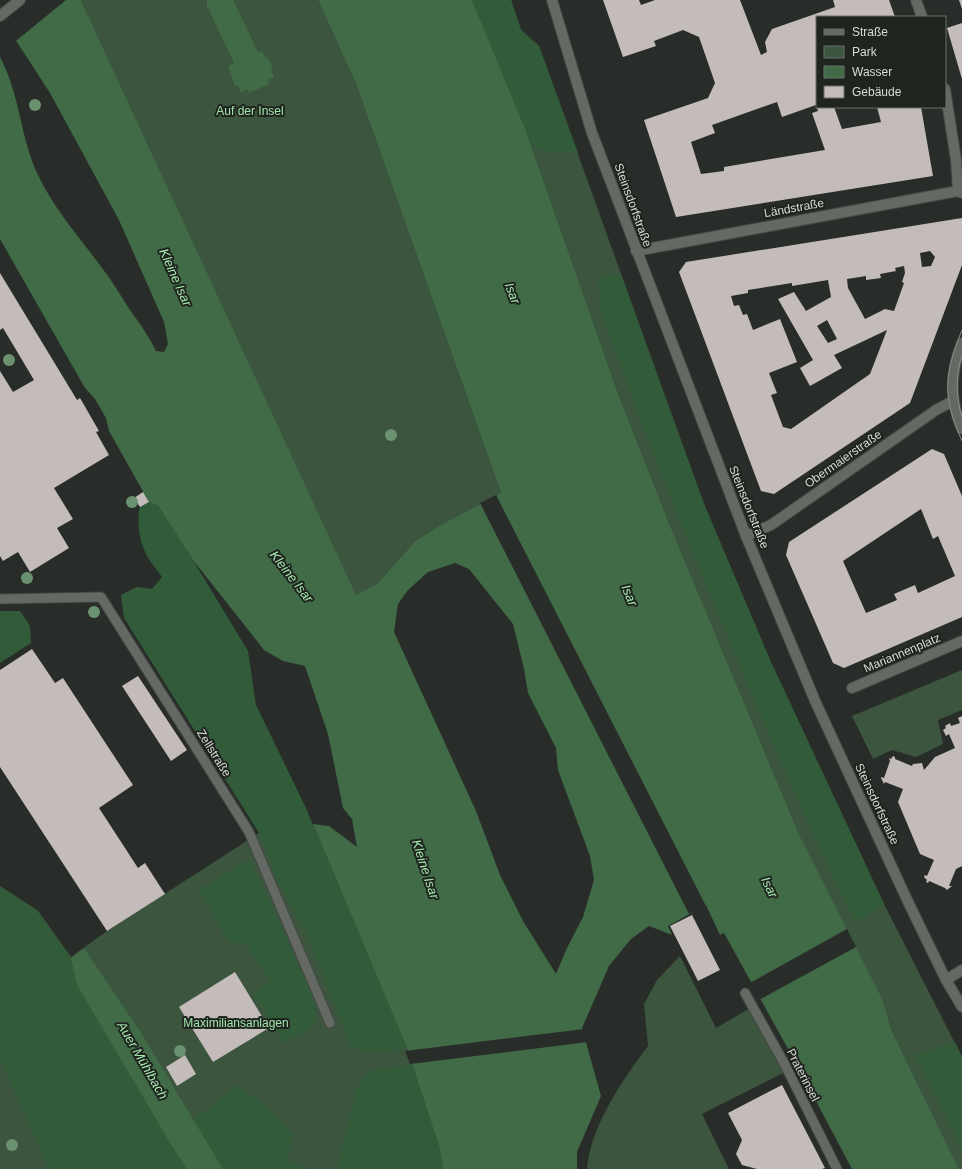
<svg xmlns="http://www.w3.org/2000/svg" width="962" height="1169" viewBox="0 0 962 1169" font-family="Arial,sans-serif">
<rect width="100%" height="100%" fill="#282d29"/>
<g fill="#3c553f">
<path d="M 81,0 L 318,0 L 356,84 L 501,493 L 442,524 L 415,541 L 377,584 L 356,596 Z"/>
<path d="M 472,0 L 511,0 L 521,30 L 539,46 L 704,504 L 770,660 L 884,904 L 962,1057 L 962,1169 L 959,1169 L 891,1029 L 883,1000 L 799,834 L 669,523 L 618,393 L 526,131 Z"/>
<path d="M 962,670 L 962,710 L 938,720 L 943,744 L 916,757 L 892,750 L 873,759 L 852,716 Z"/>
<path d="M 313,824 L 407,1048 L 440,1149 L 443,1169 L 0,1169 L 0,886 L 38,911 L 71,957 L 107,931 L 259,833 Z"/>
<path d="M 680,956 L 716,1028 L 757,1004 L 793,1068 L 702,1114 L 729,1169 L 587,1169 C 590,1127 623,1079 648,1046 L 644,1004 L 657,980 Z"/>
</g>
<g fill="#325c39">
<path d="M 472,0 L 511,0 L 521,30 L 539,46 L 578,153 L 550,152 L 532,146 Z"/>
<path d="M 621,275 L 704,504 L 770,660 L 884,904 L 855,922 C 809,828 767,732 727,635 C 681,526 637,415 598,302 L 601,296 L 598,281 L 605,276 Z"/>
<path d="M 149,502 L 158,506 L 193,560 L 248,651 L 256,705 L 305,806 L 407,1048 C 386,1051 368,1057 350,1045 L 308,937 L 276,877 L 259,833 L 124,618 L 121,595 L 137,587 L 152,589 L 162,577 C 157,570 151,563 147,556 C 140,543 136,522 140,507 Z"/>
<path d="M 0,611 L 20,611 L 30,626 L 31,643 L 0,663 Z"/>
<path d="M 244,862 L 250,862 L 253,865 L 308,985 L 316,1008 L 315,1022 L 309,1029 L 284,1043 L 254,994 L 270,981 L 247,945 L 228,941 L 199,890 Z"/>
<path d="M 0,886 L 38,911 L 71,958 L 77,985 L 136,1087 L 187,1169 L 49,1169 L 0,1058 Z"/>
<path d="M 955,1042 L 962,1057 L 962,1149 L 915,1055 Z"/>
<path d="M 413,1065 L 440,1149 L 443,1169 L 337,1169 L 357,1087 L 372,1070 Z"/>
<path d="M 238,1085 C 259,1101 278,1115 293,1137 L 286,1160 L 306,1169 L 223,1169 L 193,1120 Z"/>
</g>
<g fill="#406b46" fill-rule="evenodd">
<path d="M 0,0 L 81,0 L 356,595 L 377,584 L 415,541 L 442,524 L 501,493 L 356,84 L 318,0 L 472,0 L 526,131 L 618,393 L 669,523 L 799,834 L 883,1000 L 891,1029 L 959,1169 L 852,1169 L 798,1067 L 724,933 L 720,935 L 706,905 L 668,926 L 672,935 L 649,926 L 631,939 L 609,966 L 582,1028 L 601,1096 L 577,1152 L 577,1169 L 443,1169 L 440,1149 L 407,1048 L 313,824 L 329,826 L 357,847 L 352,819 L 343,808 L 328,734 L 305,666 L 283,661 L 264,650 L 193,560 L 158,506 L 149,502 L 109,431 L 106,418 L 95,399 L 85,388 L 0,239 L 0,57 C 20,94 20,137 38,175 C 55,211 82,240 105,272 C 114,284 122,298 130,310 C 140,324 149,336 156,351 L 164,352 L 168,344 L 164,322 L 119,220 L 50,93 L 15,39 ZM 455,563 L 469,569 L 513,624 L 524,669 L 528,693 L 556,748 L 558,770 L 590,856 L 594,880 L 583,917 L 567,948 L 556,974 L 523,921 L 500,875 L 476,811 L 394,632 L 398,604 L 408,590 L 428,572 Z"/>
<path d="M 207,0 L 233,0 L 258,52 L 262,51 L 266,59 L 268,58 L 273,68 L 271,70 L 274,77 L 268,80 L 269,84 L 249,93 L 247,89 L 241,93 L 238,86 L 235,86 L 228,66 L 234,63 L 207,6 Z"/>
<path d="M 84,948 L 143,1036 L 223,1169 L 187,1169 L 172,1146 L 77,985 L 71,958 Z"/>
</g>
<g fill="#282d29">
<path d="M 0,0 L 66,0 L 0,54 Z"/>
<path d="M 496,495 L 706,906 L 689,914 L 480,503 Z"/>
<path d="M 847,929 L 856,947 L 759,1000 L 750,983 Z"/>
<path d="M 584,1029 L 588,1042 L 410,1064 L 405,1051 Z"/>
</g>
<g fill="#c4bbbb" fill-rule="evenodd">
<path d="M 603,0 L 639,0 L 641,5 L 655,0 L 740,0 L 761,55 L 767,52 L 765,42 L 772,29 L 835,7 L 833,0 L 889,0 L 895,17 L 817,17 L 817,107 L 834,107 L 842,129 L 881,122 L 877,107 L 921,107 L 933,176 L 676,217 L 644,120 L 708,98 L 715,83 L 699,37 L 683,30 L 654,41 L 656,46 L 623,57 ZM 777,102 L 782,117 L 816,105 L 818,111 L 812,113 L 825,150 L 724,167 L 724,171 L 701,174 L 691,142 L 715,133 L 712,125 Z"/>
<path d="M 959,0 L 962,0 L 962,9 Z"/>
<path d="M 962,23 L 962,79 L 947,28 Z"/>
<path d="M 962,218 L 962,265 L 910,403 L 774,494 L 761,491 L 679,272 L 686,262 ZM 930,251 L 935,257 L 931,266 L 922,267 L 920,253 ZM 904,266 L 905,273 L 902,282 L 904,283 L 894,311 L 885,309 L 865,319 L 848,288 L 847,279 L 866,276 L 866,280 L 881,278 L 880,274 L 896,271 L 895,268 ZM 828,280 L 831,297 L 806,311 L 794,292 L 778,299 L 813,360 L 800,368 L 810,386 L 842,368 L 834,355 L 887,330 L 870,374 L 791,429 L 783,427 L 771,395 L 777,393 L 769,373 L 797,362 L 780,319 L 753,330 L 747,314 L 743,315 L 739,305 L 734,306 L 731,296 L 748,293 L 748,290 L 792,283 L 792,286 ZM 827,320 L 837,339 L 828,343 L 817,326 Z"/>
<path d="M 0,273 L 77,400 L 80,398 L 99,431 L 96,432 L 109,455 L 54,488 L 73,519 L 57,528 L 69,548 L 30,572 L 18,552 L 3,561 L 0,556 L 0,371 L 13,392 L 34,380 L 3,328 L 0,330 Z"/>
<path d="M 932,449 L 944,454 L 962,496 L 962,617 L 844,668 L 833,663 L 786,555 L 789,542 ZM 921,509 L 933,539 L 938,536 L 955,576 L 918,593 L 915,585 L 894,594 L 897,600 L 866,613 L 843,561 Z"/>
<path d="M 143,492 L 149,502 L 140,507 L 134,498 Z"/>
<path d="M 32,649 L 55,683 L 63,678 L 133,785 L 99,808 L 138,868 L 145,863 L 165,894 L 107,931 L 0,767 L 0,670 Z"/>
<path d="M 138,676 L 187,750 L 171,761 L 122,686 Z"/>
<path d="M 962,716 L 962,866 L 956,869 L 949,886 L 952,886 L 947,890 L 945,888 L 929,881 L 928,883 L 926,882 L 927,880 L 924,877 L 925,875 L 927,876 L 934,860 L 920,854 L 898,802 L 903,789 L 885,782 L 884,784 L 881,778 L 881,777 L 884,778 L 890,761 L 889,758 L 891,759 L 893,756 L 895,757 L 895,759 L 912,766 L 913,764 L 922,763 L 924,770 L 935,757 L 955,748 L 949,734 L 946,736 L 943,730 L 946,728 L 945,726 L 950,723 L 951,726 L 960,723 L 958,718 Z"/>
<path d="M 692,915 L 720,970 L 698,981 L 670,926 Z"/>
<path d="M 235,972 L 269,1028 L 213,1062 L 179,1007 Z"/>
<path d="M 185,1055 L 196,1074 L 177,1086 L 166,1067 Z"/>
<path d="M 782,1085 L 825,1168 L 822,1169 L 757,1169 L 742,1165 L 736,1154 L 742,1140 L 728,1113 Z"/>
</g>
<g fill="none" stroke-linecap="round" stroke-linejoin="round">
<defs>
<g id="service">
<path d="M 0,599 L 101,597 L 249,832 L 330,1023"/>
<path d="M 745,993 L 785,1065 L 837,1169"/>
</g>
<g id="minor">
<path d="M 916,0 L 922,17"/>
<path d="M 945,89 L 956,160 L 958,191"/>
<path d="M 636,251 L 958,191 L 962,193"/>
<path d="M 962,343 C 950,372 949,400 962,429"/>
<path d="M 746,536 L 771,525 L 936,410 L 953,401"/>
<path d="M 852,688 L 962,641"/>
<path d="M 946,980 L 962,970"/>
</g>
<g id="secondary">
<path d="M 552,0 L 592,133 L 746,536 L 816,703 L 910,906 L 946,980 L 962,1007"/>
<path d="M 0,16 L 20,0"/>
</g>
</defs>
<use href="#service" stroke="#454946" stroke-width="11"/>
<use href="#minor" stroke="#454946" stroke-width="12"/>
<use href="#secondary" stroke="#454946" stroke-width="12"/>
<use href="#service" stroke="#646964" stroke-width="9"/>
<use href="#minor" stroke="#646964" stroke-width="10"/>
<use href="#secondary" stroke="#646964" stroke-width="10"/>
<g stroke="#8b8e8b" stroke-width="1">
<path d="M 962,330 C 944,375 942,396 962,441"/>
<path d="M 962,356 C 955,376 956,397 962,417"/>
</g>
</g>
<g fill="#6b9270">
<circle cx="35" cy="105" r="6"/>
<circle cx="9" cy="360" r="6"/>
<circle cx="391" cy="435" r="6"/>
<circle cx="132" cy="502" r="6"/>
<circle cx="27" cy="578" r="6"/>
<circle cx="94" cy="612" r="6"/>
<circle cx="180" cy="1051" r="6"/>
<circle cx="12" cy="1145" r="6"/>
</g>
<g text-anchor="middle" stroke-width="4" stroke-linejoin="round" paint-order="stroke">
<g font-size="12" fill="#a1e5ab" stroke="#1f241f">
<text x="250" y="115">Auf der Insel</text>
<text x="236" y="1027">Maximiliansanlagen</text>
</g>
<g font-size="12" fill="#d9dcd9" stroke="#1f241f">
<text transform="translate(633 205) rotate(70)" y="4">Steinsdorfstraße</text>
<text transform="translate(794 208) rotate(-10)" y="4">Ländstraße</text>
<text transform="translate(843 459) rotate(-35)" y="4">Obermaierstraße</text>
<text transform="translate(749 507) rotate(68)" y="4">Steinsdorfstraße</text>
<text transform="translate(902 653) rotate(-23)" y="4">Mariannenplatz</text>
<text transform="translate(214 753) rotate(58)" y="4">Zellstraße</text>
<text transform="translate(877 804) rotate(65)" y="4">Steinsdorfstraße</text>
<text transform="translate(803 1075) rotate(63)" y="4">Praterinsel</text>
</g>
<g font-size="13" font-style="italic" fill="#a5e8ae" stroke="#1f241f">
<text transform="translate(176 277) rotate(66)" y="5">Kleine Isar</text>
<text transform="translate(513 293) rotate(69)" y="5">Isar</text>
<text transform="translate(292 576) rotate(52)" y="5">Kleine Isar</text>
<text transform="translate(630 595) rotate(67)" y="5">Isar</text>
<text transform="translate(426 869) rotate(72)" y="5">Kleine Isar</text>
<text transform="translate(770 887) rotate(64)" y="5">Isar</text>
<text transform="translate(143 1060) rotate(60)" y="5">Auer Mühlbach</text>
</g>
</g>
<rect x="816" y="16" width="130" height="92" fill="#1f241f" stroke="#696e69"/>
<rect x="824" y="29" width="20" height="6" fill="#646964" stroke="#696e69"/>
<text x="852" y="36" font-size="12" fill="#d9dcd9">Straße</text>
<rect x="824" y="46" width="20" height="12" fill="#3c553f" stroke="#696e69"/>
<text x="852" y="56" font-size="12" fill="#d9dcd9">Park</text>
<rect x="824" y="66" width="20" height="12" fill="#406b46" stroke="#696e69"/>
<text x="852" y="76" font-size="12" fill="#d9dcd9">Wasser</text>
<rect x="824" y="86" width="20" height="12" fill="#c4bbbb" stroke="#696e69"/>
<text x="852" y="96" font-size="12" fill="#d9dcd9">Gebäude</text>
</svg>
